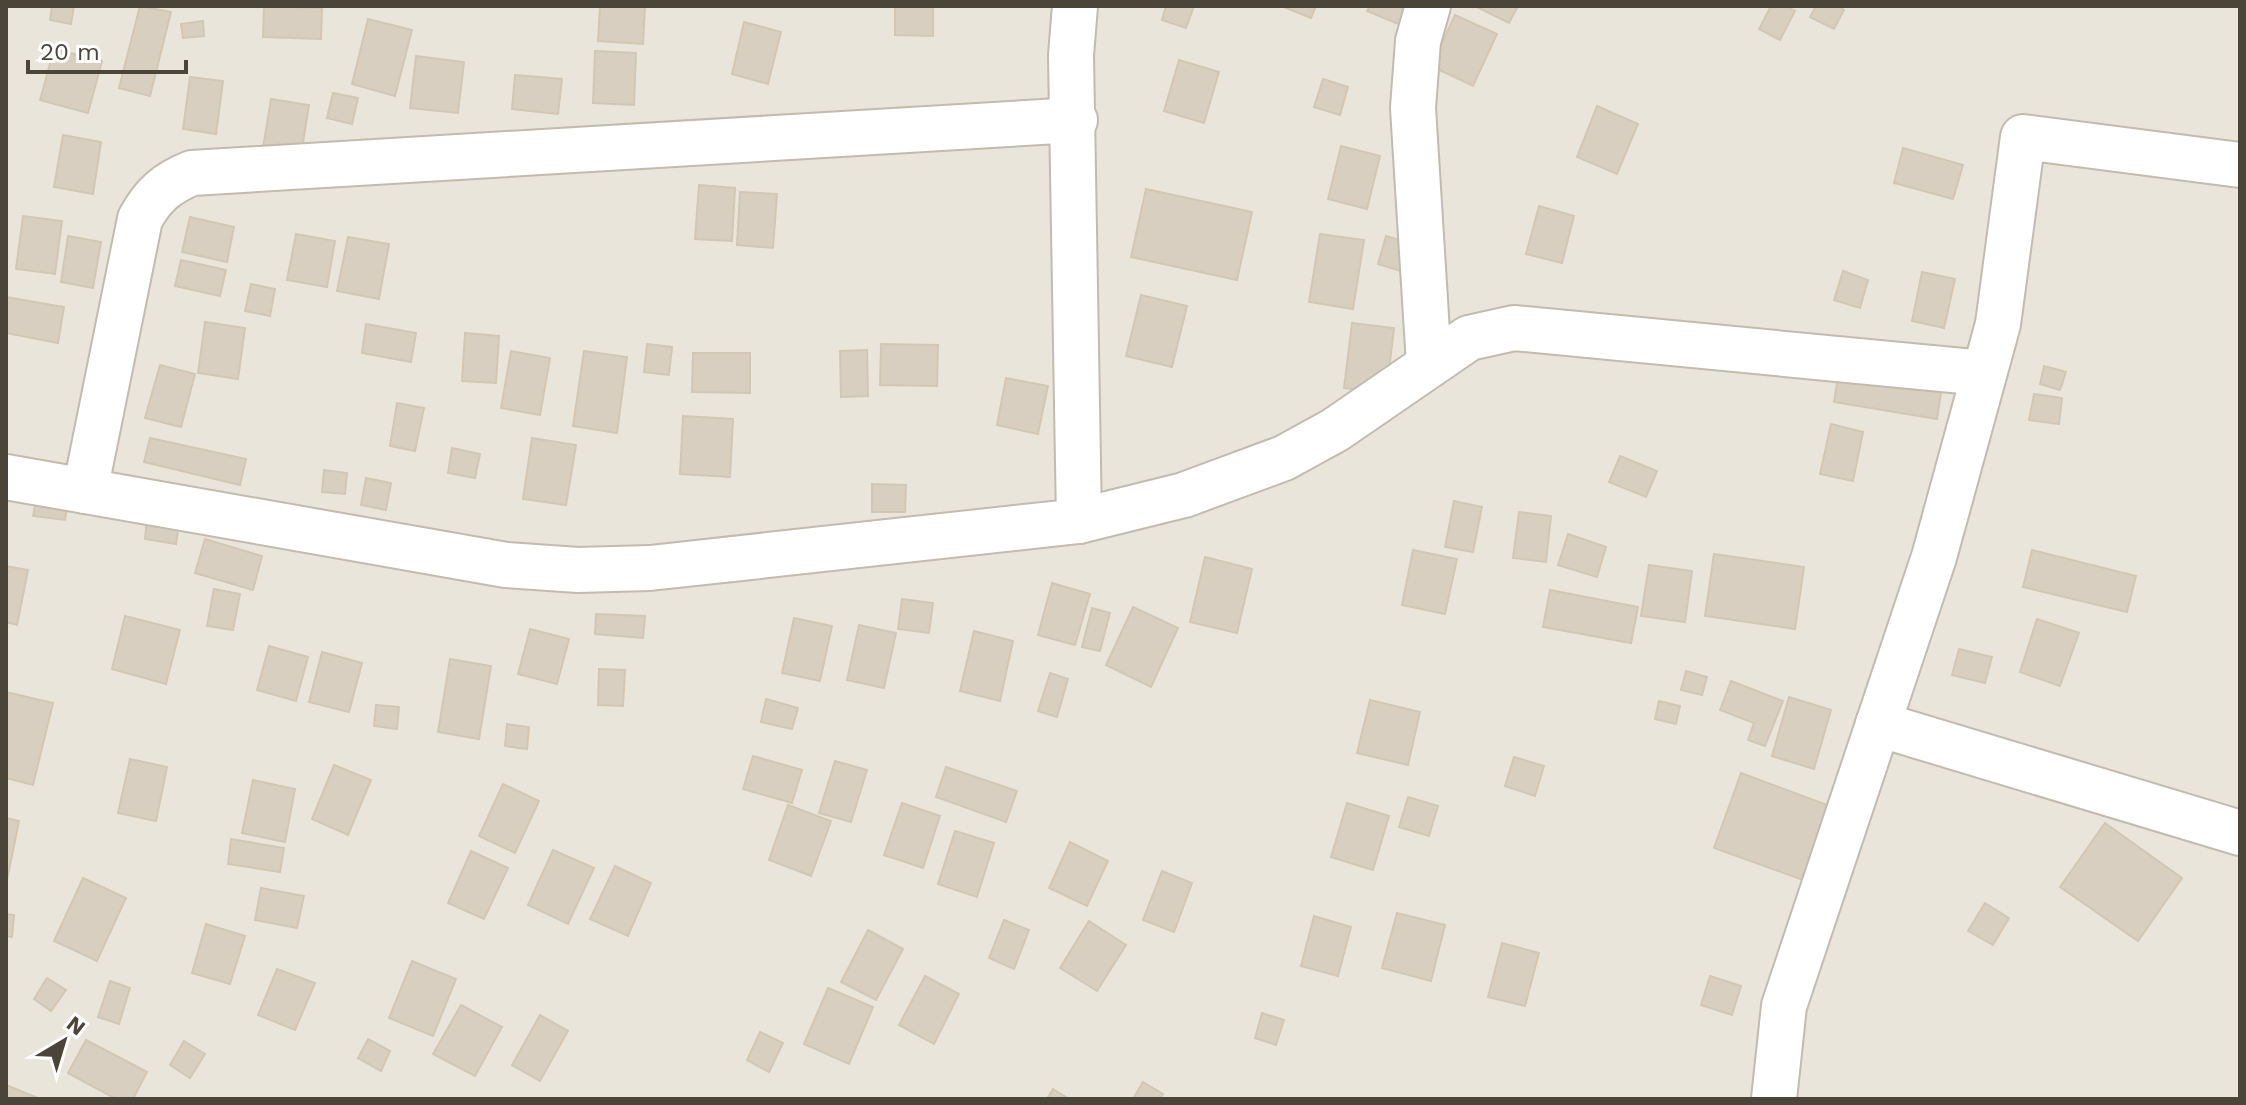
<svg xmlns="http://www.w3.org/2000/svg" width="2246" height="1105" viewBox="0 0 2246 1105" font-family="'Work Sans',sans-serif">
<rect width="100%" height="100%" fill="#f6f3ec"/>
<rect fill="#eae5da" x="6" y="6" width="2234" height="1093"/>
<g fill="#d8cfc1" stroke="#d3c7b4" stroke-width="2">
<path d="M 52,6 L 74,6 L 71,24 L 50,20 Z"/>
<path d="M 140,6 L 171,12 L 150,96 L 119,88 Z"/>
<path d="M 264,6 L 322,8 L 321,39 L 263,37 Z"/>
<path d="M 600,6 L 645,6 L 643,44 L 598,41 Z"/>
<path d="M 895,6 L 933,6 L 933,36 L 895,35 Z"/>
<path d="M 1166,6 L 1194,6 L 1186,28 L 1162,20 Z"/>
<path d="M 1281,6 L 1316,6 L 1311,18 Z"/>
<path d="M 1370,6 L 1420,6 L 1410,29 L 1367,11 Z"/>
<path d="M 1475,6 L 1518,6 L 1509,23 Z"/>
<path d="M 1771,6 L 1786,6 L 1795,11 L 1780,40 L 1759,29 Z"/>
<path d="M 1816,6 L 1837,6 L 1844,10 L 1834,29 L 1810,17 Z"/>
<path d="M 1455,15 L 1497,34 L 1473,86 L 1431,66 Z"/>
<path d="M 368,19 L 412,30 L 395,96 L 352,84 Z"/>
<path d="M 203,21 L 204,36 L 183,38 L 181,24 Z"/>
<path d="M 744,22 L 781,32 L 768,84 L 732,74 Z"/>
<path d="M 54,49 L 102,61 L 88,113 L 40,100 Z"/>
<path d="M 595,51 L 636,53 L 634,105 L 593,103 Z"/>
<path d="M 416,56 L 464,62 L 458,113 L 410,108 Z"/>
<path d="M 1179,60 L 1219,72 L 1204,123 L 1164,111 Z"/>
<path d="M 515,75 L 562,79 L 558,114 L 512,109 Z"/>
<path d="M 190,77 L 223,81 L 216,134 L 183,129 Z"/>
<path d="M 1323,79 L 1348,87 L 1340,115 L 1314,107 Z"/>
<path d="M 333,93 L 358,98 L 352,124 L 327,118 Z"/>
<path d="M 271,99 L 309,105 L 301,155 L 263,148 Z"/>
<path d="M 1597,106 L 1638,124 L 1617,174 L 1577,157 Z"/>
<path d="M 63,135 L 101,142 L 93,194 L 54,187 Z"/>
<path d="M 1341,146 L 1380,156 L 1367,209 L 1328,199 Z"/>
<path d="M 1903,148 L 1963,165 L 1953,199 L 1894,183 Z"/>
<path d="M 699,185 L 735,188 L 732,241 L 695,239 Z"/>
<path d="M 1146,189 L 1252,212 L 1237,280 L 1131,257 Z"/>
<path d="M 740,192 L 777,194 L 773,248 L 737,245 Z"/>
<path d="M 1539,206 L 1574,216 L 1562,263 L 1526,254 Z"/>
<path d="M 23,216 L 62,221 L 55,274 L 16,269 Z"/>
<path d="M 190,217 L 234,227 L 227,262 L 182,252 Z"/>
<path d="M 296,234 L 335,241 L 327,287 L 287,280 Z"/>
<path d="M 1320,234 L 1364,240 L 1353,309 L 1309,302 Z"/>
<path d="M 68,236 L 101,242 L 93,288 L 61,282 Z"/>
<path d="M 1386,236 L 1412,244 L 1404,272 L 1378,264 Z"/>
<path d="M 348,237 L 389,244 L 379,299 L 337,291 Z"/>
<path d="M 181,260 L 226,270 L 220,296 L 175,286 Z"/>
<path d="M 1843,271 L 1868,280 L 1860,308 L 1834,300 Z"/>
<path d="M 1922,272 L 1955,279 L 1944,328 L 1912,321 Z"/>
<path d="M 251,284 L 275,289 L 270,316 L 245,311 Z"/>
<path d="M 1141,295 L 1187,306 L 1172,367 L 1126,356 Z"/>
<path d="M 6,297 L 64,307 L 58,343 L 6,333 Z"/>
<path d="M 205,322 L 245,328 L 238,379 L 198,373 Z"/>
<path d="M 1352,323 L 1394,328 L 1386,394 L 1344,388 Z"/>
<path d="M 366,324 L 416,333 L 411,362 L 362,353 Z"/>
<path d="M 465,333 L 499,336 L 496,383 L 462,381 Z"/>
<path d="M 647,344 L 672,347 L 669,375 L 644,372 Z"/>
<path d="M 881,344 L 938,345 L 937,386 L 880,385 Z"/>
<path d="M 867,350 L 868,396 L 841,397 L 840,351 Z"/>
<path d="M 511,351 L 550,358 L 540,415 L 501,408 Z"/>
<path d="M 584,351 L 627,357 L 617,433 L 573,426 Z"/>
<path d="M 693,353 L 750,353 L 750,393 L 692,392 Z"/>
<path d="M 160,365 L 195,374 L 181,427 L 145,418 Z"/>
<path d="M 2044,366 L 2066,372 L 2060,390 L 2040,384 Z"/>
<path d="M 1839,370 L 1942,386 L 1937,419 L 1834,402 Z"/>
<path d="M 1006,378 L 1048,386 L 1038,434 L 997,425 Z"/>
<path d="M 2034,394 L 2062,398 L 2059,424 L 2029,420 Z"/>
<path d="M 397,403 L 424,408 L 415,451 L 390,446 Z"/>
<path d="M 683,416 L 733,419 L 730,477 L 680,474 Z"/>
<path d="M 1831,424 L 1863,432 L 1853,481 L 1820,474 Z"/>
<path d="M 150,438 L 246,459 L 240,485 L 144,462 Z"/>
<path d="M 532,438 L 576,445 L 566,505 L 523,499 Z"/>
<path d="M 452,448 L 480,454 L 475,478 L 448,473 Z"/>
<path d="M 1620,456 L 1657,471 L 1646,497 L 1609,482 Z"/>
<path d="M 324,470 L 347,473 L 345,494 L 322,492 Z"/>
<path d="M 366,478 L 391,483 L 386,510 L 361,505 Z"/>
<path d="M 872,484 L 906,485 L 905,512 L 872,512 Z"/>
<path d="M 37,496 L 68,502 L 65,520 L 33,516 Z"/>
<path d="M 1454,501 L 1482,507 L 1473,552 L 1445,547 Z"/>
<path d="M 1519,512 L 1551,516 L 1546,562 L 1513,558 Z"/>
<path d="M 147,519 L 179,524 L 176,544 L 145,539 Z"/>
<path d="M 1568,534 L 1606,547 L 1597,577 L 1558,565 Z"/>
<path d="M 205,539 L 262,556 L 253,590 L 195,573 Z"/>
<path d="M 1413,550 L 1457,559 L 1445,614 L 1402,605 Z"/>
<path d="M 2032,550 L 2136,576 L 2127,612 L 2023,587 Z"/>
<path d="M 1714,554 L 1804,567 L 1795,629 L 1705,616 Z"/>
<path d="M 1205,557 L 1252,569 L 1237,633 L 1190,622 Z"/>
<path d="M 1649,565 L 1692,571 L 1685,622 L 1641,616 Z"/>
<path d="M 6,566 L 28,570 L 17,625 L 6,622 Z"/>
<path d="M 1052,583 L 1090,594 L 1075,645 L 1038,635 Z"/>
<path d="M 214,589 L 240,594 L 233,630 L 207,626 Z"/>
<path d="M 1550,590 L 1638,607 L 1631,643 L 1543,627 Z"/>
<path d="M 902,599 L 933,603 L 929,633 L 898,629 Z"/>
<path d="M 1133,607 L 1178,628 L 1151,687 L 1106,665 Z"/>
<path d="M 1092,608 L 1110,613 L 1100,651 L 1082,647 Z"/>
<path d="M 596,614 L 645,616 L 643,638 L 595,634 Z"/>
<path d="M 125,616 L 180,630 L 166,684 L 112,669 Z"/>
<path d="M 794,618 L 832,626 L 820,681 L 782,673 Z"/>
<path d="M 2037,619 L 2079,633 L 2060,686 L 2020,672 Z"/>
<path d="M 859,625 L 896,633 L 884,688 L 847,680 Z"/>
<path d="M 530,629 L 569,639 L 557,684 L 518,674 Z"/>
<path d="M 974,631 L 1013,641 L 1000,701 L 960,691 Z"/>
<path d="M 269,646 L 308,657 L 296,701 L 257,690 Z"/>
<path d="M 1959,649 L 1992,657 L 1985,683 L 1952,675 Z"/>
<path d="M 322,652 L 362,663 L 349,712 L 309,702 Z"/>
<path d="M 450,659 L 491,666 L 479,739 L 438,732 Z"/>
<path d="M 599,669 L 625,670 L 623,706 L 598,705 Z"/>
<path d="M 1686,671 L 1707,677 L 1702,695 L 1681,690 Z"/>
<path d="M 1050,673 L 1068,679 L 1057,717 L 1038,711 Z"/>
<path d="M 1731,681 L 1783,701 L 1765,746 L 1748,740 L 1754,723 L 1720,710 Z"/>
<path d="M 6,692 L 53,703 L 33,785 L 6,778 Z"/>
<path d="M 1789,697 L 1831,710 L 1814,769 L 1772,756 Z"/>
<path d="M 766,699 L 798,708 L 792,729 L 761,722 Z"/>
<path d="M 1370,700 L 1420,712 L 1408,765 L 1357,753 Z"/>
<path d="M 1659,701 L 1680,706 L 1676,724 L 1655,719 Z"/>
<path d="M 376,705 L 399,707 L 397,729 L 374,726 Z"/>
<path d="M 507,724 L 529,727 L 527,749 L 505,746 Z"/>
<path d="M 753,756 L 802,770 L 792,803 L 743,789 Z"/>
<path d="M 1514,757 L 1544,766 L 1535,796 L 1505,786 Z"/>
<path d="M 130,759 L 167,767 L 156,821 L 118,813 Z"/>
<path d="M 835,761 L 867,770 L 851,822 L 819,813 Z"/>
<path d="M 334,765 L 371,780 L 348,835 L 312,819 Z"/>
<path d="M 946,767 L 1017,791 L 1006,822 L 936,797 Z"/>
<path d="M 1741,773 L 1830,806 L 1803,880 L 1714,848 Z"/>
<path d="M 253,780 L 295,789 L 285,842 L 242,833 Z"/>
<path d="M 503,784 L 539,801 L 515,853 L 479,836 Z"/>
<path d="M 1408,797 L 1438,806 L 1429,836 L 1399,827 Z"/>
<path d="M 902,803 L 940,816 L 923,868 L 884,855 Z"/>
<path d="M 1347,803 L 1389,816 L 1373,870 L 1331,857 Z"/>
<path d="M 788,805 L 831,821 L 811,876 L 769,860 Z"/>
<path d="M 6,818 L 19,821 L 7,880 L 6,880 Z"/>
<path d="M 2105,823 L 2182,878 L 2138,941 L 2060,887 Z"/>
<path d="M 955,831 L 994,843 L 977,897 L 938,884 Z"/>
<path d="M 231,839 L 284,848 L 280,872 L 228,864 Z"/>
<path d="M 1070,842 L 1108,861 L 1087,906 L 1049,888 Z"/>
<path d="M 553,850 L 594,868 L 568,924 L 528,905 Z"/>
<path d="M 471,851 L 508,868 L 484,919 L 448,903 Z"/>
<path d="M 615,866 L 651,883 L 628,936 L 590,919 Z"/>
<path d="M 1162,871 L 1192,883 L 1174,932 L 1143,920 Z"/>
<path d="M 83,878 L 126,898 L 97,961 L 54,941 Z"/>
<path d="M 261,888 L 304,896 L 297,928 L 255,920 Z"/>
<path d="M 1985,903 L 2009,918 L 1993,945 L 1968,931 Z"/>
<path d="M 1397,913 L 1445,925 L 1431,981 L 1382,968 Z"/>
<path d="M 6,914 L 14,915 L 12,937 L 6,936 Z"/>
<path d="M 1314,916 L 1351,927 L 1338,976 L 1301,966 Z"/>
<path d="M 1004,920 L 1029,930 L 1014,969 L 989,958 Z"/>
<path d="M 1089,921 L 1126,945 L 1097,991 L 1060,968 Z"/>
<path d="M 206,924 L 245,936 L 230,984 L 192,973 Z"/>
<path d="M 868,930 L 903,949 L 876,1000 L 841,982 Z"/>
<path d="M 1502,943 L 1539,953 L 1525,1006 L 1488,997 Z"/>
<path d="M 412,961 L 456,979 L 433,1036 L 389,1018 Z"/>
<path d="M 277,969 L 315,983 L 295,1030 L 258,1015 Z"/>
<path d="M 925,976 L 959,994 L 934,1044 L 899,1025 Z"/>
<path d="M 1710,976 L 1741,986 L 1732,1015 L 1701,1005 Z"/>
<path d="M 47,978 L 66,990 L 51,1011 L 34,999 Z"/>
<path d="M 110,981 L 130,988 L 119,1024 L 98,1017 Z"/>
<path d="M 828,988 L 873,1007 L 849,1064 L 804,1044 Z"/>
<path d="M 461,1005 L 502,1027 L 475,1076 L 433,1054 Z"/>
<path d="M 1262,1013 L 1284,1020 L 1276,1045 L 1255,1038 Z"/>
<path d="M 540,1015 L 568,1031 L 540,1081 L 512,1065 Z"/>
<path d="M 760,1032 L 783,1043 L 769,1072 L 747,1060 Z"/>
<path d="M 368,1039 L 390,1051 L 381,1071 L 358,1058 Z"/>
<path d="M 86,1040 L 147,1072 L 133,1099 L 116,1099 L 68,1073 Z"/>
<path d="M 184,1041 L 205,1054 L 190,1078 L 170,1065 Z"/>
<path d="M 1143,1082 L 1163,1094 L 1160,1099 L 1133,1099 Z"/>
<path d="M 6,1085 L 40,1099 L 6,1099 Z"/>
<path d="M 1053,1089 L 1069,1099 L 1047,1099 Z"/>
</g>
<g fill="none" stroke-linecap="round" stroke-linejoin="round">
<defs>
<g id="street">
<path d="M 1075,6 L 1071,55 L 1079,521"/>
<path d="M 1428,6 L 1418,41 L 1413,108 L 1429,364"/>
<path d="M 6,477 L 506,565 L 578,570 L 650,568 L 1079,521 L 1184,495 L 1284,458 L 1335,430 L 1469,338 L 1514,328 L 1984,373"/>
<path d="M 85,491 L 140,219 C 153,195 167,183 192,173 L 1075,120"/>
<path d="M 1878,724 L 2240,833"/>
<path d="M 1774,1099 L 1784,1006 L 1934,557 L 1998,324 L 2023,137 L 2240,165"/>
</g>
</defs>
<use href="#street" stroke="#c2bbae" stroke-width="48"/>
<use href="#street" stroke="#fff" stroke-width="44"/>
</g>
<rect width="2246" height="1105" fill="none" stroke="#4b4439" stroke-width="16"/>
<g transform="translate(64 1041) rotate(38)" stroke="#ffffff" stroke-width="6" paint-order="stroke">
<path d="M0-6L14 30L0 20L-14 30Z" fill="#4b4439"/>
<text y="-12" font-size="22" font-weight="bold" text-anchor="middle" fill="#4b4439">N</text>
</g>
<path d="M28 60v12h158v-12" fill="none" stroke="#4b4439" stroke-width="4"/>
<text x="40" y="60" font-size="24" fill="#4b4439" stroke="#ffffff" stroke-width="6" paint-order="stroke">20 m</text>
</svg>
